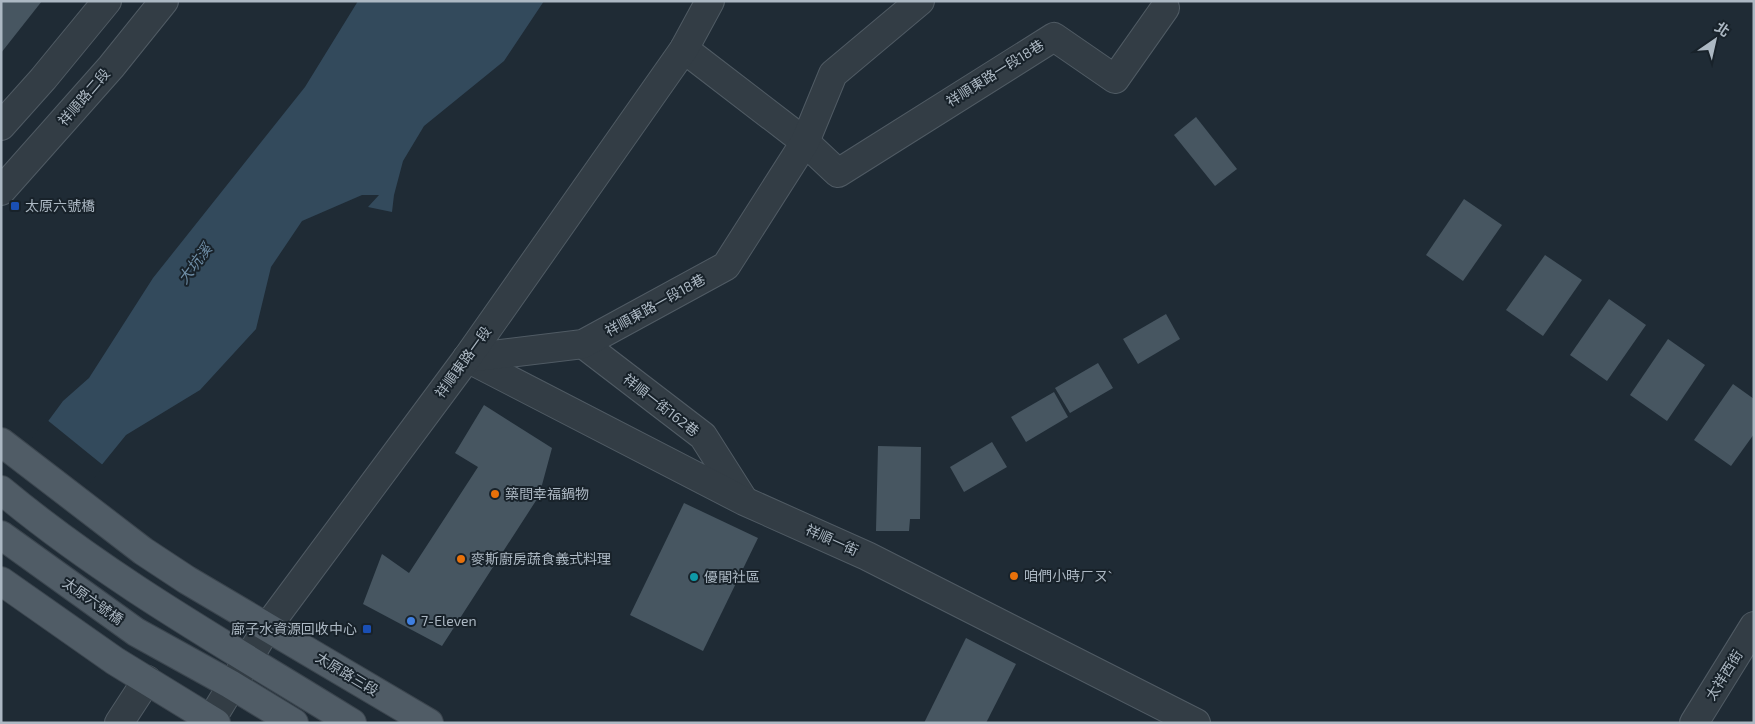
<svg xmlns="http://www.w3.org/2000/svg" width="1755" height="724" viewBox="0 0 1755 724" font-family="'Exo 2','Noto Sans TC',sans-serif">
<rect width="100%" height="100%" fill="#1f2b35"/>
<path fill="#334a5c" d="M 358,1 L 544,1 L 504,61 L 424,126 L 403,161 L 394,195 L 392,212 L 368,207 L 379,195 L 362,195 L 302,221 L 271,267 L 256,329 L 200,390 L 126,435 L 1,589 L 1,485 L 63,401 L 89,378 L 153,278 L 305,87 Z"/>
<path fill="#1f2b35" d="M 46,419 L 104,466 L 1,592 L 1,481 Z"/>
<g fill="#475661">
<path d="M 1,1 L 42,1 L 1,53 Z"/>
<path d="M 1196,117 L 1237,169 L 1215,186 L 1174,135 Z"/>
<path d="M 1464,199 L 1502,225 L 1463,281 L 1426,255 Z"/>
<path d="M 1545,255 L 1582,280 L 1543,336 L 1506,310 Z"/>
<path d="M 1609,299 L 1646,325 L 1607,381 L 1570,355 Z"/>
<path d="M 1166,314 L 1180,339 L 1138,364 L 1123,339 Z"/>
<path d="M 1668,339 L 1705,365 L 1667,421 L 1630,395 Z"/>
<path d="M 1098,363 L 1113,388 L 1070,413 L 1055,388 Z"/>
<path d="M 1733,384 L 1754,399 L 1754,434 L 1731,466 L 1694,440 Z"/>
<path d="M 1054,392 L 1068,417 L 1026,442 L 1011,417 Z"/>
<path d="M 484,405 L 552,448 L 539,496 L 442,646 L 363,604 L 382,554 L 409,573 L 478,467 L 455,453 Z"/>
<path d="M 992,442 L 1007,467 L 964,492 L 950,467 Z"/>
<path d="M 878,446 L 921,447 L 920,519 L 910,519 L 909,531 L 876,531 Z"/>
<path d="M 684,503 L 758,538 L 703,651 L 630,615 Z"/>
<path d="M 966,638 L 1016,664 L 986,723 L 924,723 Z"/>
</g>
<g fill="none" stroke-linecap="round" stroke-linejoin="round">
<defs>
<g id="minor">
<path d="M 684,49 L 805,142 L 838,173 L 1054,37 L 1115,79 L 1165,8"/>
<path d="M 1,126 L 43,79 L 107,1"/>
<path d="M 1,191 L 111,67 L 164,1"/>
<path d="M 583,344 L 703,436 L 743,499"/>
<path d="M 467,358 L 744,501 L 867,556 L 1196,723"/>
<path d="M 467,358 L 583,344 L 726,266 L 805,142 L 833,74 L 920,1"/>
<path d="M 211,720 L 268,626 L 467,358 L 684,49 L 710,1"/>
<path d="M 119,723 L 147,680"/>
<path d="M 1694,723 L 1754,626"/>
</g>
<g id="major">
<path d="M 1,442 L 143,551 L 187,580 L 429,723"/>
<path d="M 1,490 C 109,580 233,649 352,723"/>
<path d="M 1,535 L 136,632 L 230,684 L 294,723"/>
<path d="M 1,581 L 115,661 L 216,723"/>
</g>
</defs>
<use href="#minor" stroke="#505b64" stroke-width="30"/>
<use href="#major" stroke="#3c464f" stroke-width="30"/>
<use href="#minor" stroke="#333d45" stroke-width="28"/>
<use href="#major" stroke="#505c66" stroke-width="28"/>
</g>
<g fill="#1a4fb4" stroke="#18222a" stroke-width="2">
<rect x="10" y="201" width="10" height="10" rx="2.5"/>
<rect x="362" y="624" width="10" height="10" rx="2.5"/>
</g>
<g fill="#e8710a" stroke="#18222a" stroke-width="2">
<circle cx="495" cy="494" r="5"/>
<circle cx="461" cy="559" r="5"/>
<circle cx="1014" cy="576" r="5"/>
</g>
<circle fill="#0f9aa8" stroke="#18222a" stroke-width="2" cx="694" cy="577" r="5"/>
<circle fill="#3f7fe0" stroke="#18222a" stroke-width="2" cx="411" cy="621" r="5"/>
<g text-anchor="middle" stroke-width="4" stroke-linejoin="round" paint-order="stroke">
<g font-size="14" fill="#acb8c3" stroke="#18222a">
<text transform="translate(995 73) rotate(-32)" y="5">祥順東路一段18巷</text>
<text transform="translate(84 97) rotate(-49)" y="5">祥順路二段</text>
<text transform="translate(655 305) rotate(-29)" y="5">祥順東路一段18巷</text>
<text transform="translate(463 362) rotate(-54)" y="5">祥順東路一段</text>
<text transform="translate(661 405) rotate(38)" y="5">祥順一街162巷</text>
<text transform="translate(832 540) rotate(24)" y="5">祥順一街</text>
<text transform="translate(93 601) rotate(35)" y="5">太原六號橋</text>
<text transform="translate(347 674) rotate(31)" y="5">太原路三段</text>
<text transform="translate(1724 675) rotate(-58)" y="5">太祥西街</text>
</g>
<g font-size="14" fill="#acb8c3" stroke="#18222a" text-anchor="start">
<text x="25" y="211">太原六號橋</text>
<text x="505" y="499">築間幸福鍋物</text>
<text x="471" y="564">麥斯廚房蔬食義式料理</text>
<text x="1024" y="581">咱們小時ㄏㄡˋ</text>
<text x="704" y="582">優閣社區</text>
<text x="421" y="626">7-Eleven</text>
<text x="357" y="634" text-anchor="end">廍子水資源回收中心</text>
</g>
<g font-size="15" font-style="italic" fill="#6e8da6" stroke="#18222a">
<text transform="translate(195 264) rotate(-53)" y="5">大坑溪</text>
</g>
</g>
<rect width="1755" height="724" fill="none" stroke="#acb8c3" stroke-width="5"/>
<g transform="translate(1715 40) rotate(34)" stroke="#18222a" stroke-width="4" paint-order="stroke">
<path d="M0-4L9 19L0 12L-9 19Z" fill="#acb8c3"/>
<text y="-8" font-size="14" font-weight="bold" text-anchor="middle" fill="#acb8c3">北</text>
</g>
</svg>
